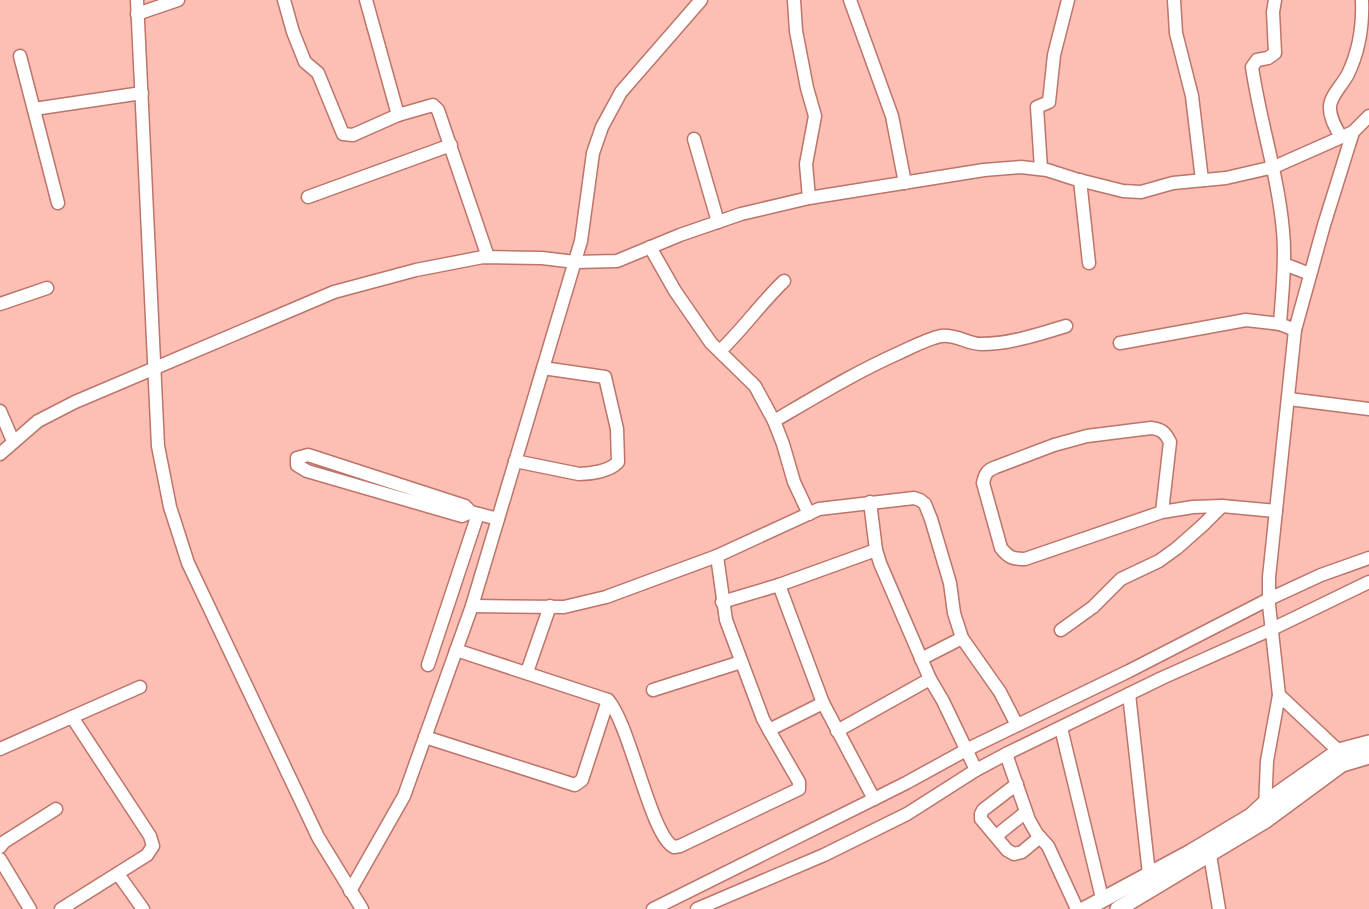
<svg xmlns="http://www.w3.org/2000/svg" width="1369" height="909" viewBox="0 0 1369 909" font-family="Cabin,sans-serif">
<rect width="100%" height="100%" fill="#fdbeb4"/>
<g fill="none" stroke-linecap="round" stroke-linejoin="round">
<defs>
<g id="minor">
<path d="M 137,0 L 158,446 L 170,507 L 188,563 L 318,837 L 362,909"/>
<path d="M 284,0 L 293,32 L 305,62 L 318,73 L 343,134 L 353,135 L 398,115 L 433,105 L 438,110 L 488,257"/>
<path d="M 366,0 L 398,115"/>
<path d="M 794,0 L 796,31 L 807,88 L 815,116 L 806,164 L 809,198"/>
<path d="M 850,0 L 892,116 L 905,183"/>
<path d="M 1174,0 L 1176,33 L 1192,96 L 1202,180"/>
<path d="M 1275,0 L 1273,12 L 1275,53 L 1268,58 L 1257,60 L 1252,67 C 1260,122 1278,175 1283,231 C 1286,262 1282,294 1280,324 L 1295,330"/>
<path d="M 137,14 L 178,0"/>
<path d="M 20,56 L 58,203"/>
<path d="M 34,109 L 142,93"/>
<path d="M 1341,137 C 1336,128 1329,117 1330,106 C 1331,95 1343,84 1348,74 C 1359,51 1363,24 1362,0"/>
<path d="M 694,139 L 718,222"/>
<path d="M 1041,169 L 1037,107 L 1049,102 L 1054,55 L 1068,0"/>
<path d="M 1080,180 L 1089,263"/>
<path d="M 308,197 L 451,145"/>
<path d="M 650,247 L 675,291 L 711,343 L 755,386 L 774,421 L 783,444 L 794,482 L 809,514"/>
<path d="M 1284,264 L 1310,274"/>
<path d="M 0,304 L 47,288"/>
<path d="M 1120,343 L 1246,320 L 1280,324"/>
<path d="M 720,351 C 743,329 761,303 784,281"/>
<path d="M 1289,399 L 1369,409"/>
<path d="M 0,411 L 13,441"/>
<path d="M 774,421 C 815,397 856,372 899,353 C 912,347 927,339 941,336 C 956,334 968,344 981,344 C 1010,344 1040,334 1066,326"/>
<path d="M 0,454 L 38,421 L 75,402 L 334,292 L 416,270 L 483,257 L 542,258 L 575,262 L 617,261 L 680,235 L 741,214 L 809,198 L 984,170 L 1021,167 L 1047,170 L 1075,179 L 1123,191 L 1141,192 L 1173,183 L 1226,178 L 1274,167 L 1353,132"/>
<path d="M 515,461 L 579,474 C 591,474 610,471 618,462 L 617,429 L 605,377 L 543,368"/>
<path d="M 870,502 L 876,550 L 880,563 L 930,679 L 943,701 L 976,770"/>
<path d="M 471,512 L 462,516 L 307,471 L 297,465 L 297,458 L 308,455 L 465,506 L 471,512 L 498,519"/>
<path d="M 1162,512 L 1170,442 C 1165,432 1161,429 1151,428 L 1087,436 L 1054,445 L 996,467 C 987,470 985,474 983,483 L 1001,548 C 1009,558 1013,559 1025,559 L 1162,512 L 1193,507 L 1222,506 L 1276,511"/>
<path d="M 876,550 L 779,585 L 823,703 L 874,799 L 906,783 L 968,749 L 1129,671 L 1269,599 L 1321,575 L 1369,558"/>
<path d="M 717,556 L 726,620 L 763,719 L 769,730 L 823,703"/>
<path d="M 722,602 L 779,585"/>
<path d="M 472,606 L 564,607 L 606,597 L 717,556 L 819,509 L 914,498 L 920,500 L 925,504 L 931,519 L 950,583 L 954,613 L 962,638 L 921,659"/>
<path d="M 1061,630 L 1093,607 L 1121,579 L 1159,561 L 1177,548 L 1203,525 L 1222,506"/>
<path d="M 962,638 L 1000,692 L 1017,725"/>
<path d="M 456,650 L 608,700 C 630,724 651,837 674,847 L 680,846 L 799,789 L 799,782 L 769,730"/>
<path d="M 428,665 L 478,514"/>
<path d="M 527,672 L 550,606"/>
<path d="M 653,690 L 741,662"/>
<path d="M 1129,694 L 1149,874"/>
<path d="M 1279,695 L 1344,756"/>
<path d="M 72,717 L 140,687"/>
<path d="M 1061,728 L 1102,898"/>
<path d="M 837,731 L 930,679"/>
<path d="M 425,737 L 575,785 L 582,780 L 608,700"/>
<path d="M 0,749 L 72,717 L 150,836 L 153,846 L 147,855 L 61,909"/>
<path d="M 1006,754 L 1029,820 L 1037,834 L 1048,846 L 1077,909"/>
<path d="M 1017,784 L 983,810 L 981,814 L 981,819 L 1007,850 L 1014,854 L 1022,852 L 1040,837"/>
<path d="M 1265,808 L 1267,761 L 1279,695 L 1269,605 L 1269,577 L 1295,330 L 1324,225 L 1353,132 L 1369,116"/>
<path d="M 996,836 L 1026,812"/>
<path d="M 0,847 L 4,842 L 56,809"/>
<path d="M 1207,849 L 1210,855 L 1219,909"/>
<path d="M 0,859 L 30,909"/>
<path d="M 118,874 L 143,909"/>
<path d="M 350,891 L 404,796 L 472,606 L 581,241 L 593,153 L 602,127 L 621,92 L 701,0"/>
<path d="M 653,909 L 874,799"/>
<path d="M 697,909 L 824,855 L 907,814 L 976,770 L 1006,754 L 1162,678 L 1272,629 L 1369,582"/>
</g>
<g id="major">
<path d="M 1085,909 L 1191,852 L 1251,816 L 1265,803 L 1339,751 L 1369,743"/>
<path d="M 1118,909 L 1266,820 L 1342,764 L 1369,756"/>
</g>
</defs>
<use href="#minor" stroke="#bd746a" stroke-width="15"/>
<use href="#major" stroke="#bd746a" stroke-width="18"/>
<use href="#minor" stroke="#fff" stroke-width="12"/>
<use href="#major" stroke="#fff" stroke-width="15"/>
</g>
</svg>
